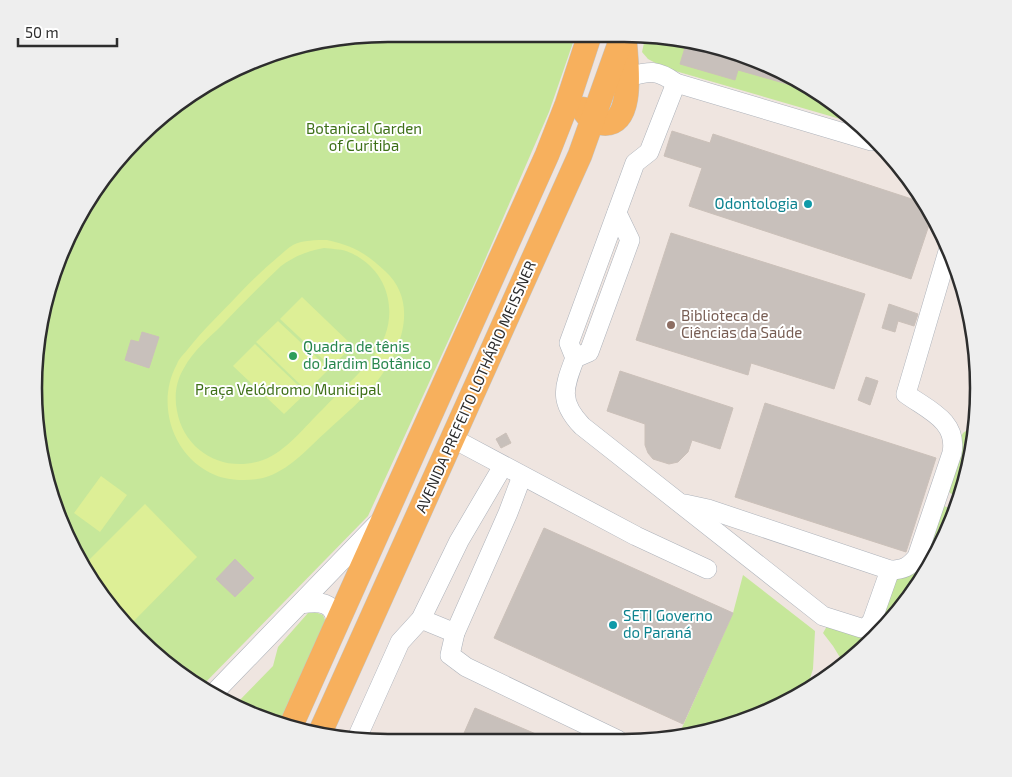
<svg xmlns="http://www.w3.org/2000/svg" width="1012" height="777" viewBox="0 0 1012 777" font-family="'Exo 2',sans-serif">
<rect width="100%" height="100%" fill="#efe5e0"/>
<g fill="#c6e79a">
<path d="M 388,34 L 576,34 L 549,112 L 477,278 L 368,516 L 200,688 L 192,684 L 138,640 L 93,585 L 46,481 L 34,389 L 46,297 L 81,211 L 137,138 L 211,81 L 296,46 Z"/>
<path d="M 646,34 L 716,46 L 781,70 L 839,107 L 854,123 L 665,68 L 648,59 L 642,52 Z"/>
<path d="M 975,424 L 971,458 L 959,498 L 955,497 L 948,491 L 959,441 L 963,433 Z"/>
<path d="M 944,506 L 953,510 L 956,509 L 951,525 L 918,586 L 874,640 L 844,664 L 833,646 L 823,633 L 827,626 L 854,634 L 897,579 L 907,569 Z"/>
<path d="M 743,575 L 815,631 L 813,669 L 806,691 L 738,724 L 677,739 L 733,613 Z"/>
<path d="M 315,612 L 323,615 L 325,620 L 324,624 L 278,725 L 235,705 L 273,666 L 278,647 L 308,613 Z"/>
</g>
<g fill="#ddef96" fill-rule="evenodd">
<path d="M 327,240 C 353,246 366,253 385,271 C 419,302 402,349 378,380 C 364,399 344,415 327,431 C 308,448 289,471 263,478 C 250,481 228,481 215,475 C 173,458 155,404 177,364 C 179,358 185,353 188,349 C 203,330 221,313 237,296 C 250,282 264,269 278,257 C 283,253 288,248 293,245 C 303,240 316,240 327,240 ZM 324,248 C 331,249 340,249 346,251 C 392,268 402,321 373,357 C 359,375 339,392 323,409 C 305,426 287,451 263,460 C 224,474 184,451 177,411 C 174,396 176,381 184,368 C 193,351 209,338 222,325 C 241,305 261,285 281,266 C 295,256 307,251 324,248 Z"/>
<path d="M 302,297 L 353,346 L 331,367 L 280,319 Z"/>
<path d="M 278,321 L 329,369 L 307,391 L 256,342 Z"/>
<path d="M 255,344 L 306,393 L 284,414 L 233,366 Z"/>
<path d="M 101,476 L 127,495 L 100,532 L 74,513 Z"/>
<path d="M 145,504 L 197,557 L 128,627 L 93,585 L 84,565 Z"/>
</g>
<g fill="#c8c0bb" stroke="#cbc0b9">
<path d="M 687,41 L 716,46 L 781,70 L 815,92 L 738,70 L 735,80 L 680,64 Z"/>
<path d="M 672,131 L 710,143 L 713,134 L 924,203 L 932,216 L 911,279 L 689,206 L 702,168 L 664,156 Z"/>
<path d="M 671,233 L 865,294 L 834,389 L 751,363 L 748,375 L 636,340 Z"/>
<path d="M 889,304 L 918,314 L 914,326 L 898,321 L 895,332 L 882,328 Z"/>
<path d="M 142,332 L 159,337 L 149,368 L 125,360 L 131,340 L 139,342 Z"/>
<path d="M 620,371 L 733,408 L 720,449 L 692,440 L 688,452 L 678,462 L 669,464 L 653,459 L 648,453 L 645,445 L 645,424 L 607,411 Z"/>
<path d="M 866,377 L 878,381 L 870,405 L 858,400 Z"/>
<path d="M 765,403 L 936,458 L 906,552 L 735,497 Z"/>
<path d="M 506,433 L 511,443 L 501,448 L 496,439 Z"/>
<path d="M 544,528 L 733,613 L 683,724 L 494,638 Z"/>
<path d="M 235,559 L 254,578 L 235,597 L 216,579 Z"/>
<path d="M 475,708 L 550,740 L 461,740 Z"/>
</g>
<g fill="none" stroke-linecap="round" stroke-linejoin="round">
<defs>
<g id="minor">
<path d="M 627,77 C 650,71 656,69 676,83 L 871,141"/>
<path d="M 676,83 L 649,152 L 635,163 L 569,343 L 575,358 C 564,387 558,401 582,426 L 823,616 L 861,628 L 867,627 L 872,621 L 890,570"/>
<path d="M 575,358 L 589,352 L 630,240 L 617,213"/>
<path d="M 452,438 L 636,536 L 707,569"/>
<path d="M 522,476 L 508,513 L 455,633 L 450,655 L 466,667 L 618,740"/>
<path d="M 685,504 L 708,509 L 890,570 C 903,570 909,567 917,557 L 952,453 C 958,421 928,410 906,394 L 949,248"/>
<path d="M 301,604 C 319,601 336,601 336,625"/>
<path d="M 421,619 L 455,633"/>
<path d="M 213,694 L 377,524"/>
<path d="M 356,740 L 400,642 L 421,619 L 459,541 L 503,466"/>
</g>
<g id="major">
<path d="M 583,109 C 587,116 593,122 601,123 C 636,129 626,62 625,43"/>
<path d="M 290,728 L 547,155 L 567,104 L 590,34"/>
<path d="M 319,735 L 580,155 L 623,34"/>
</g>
</defs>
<use href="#minor" stroke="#adb2ba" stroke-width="20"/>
<use href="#major" stroke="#c4c4c4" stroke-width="25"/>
<use href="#minor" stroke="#fff" stroke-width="19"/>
<use href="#major" stroke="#f7b05d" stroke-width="24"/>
</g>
<g fill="#0f9aa8" stroke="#fff" stroke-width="2">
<circle cx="808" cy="204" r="5"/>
<circle cx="613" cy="625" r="5"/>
</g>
<circle fill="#8d6e63" stroke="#fff" stroke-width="2" cx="671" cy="325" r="5"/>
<circle fill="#2e9e5b" stroke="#fff" stroke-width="2" cx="293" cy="356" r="5"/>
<g text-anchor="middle" stroke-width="4" stroke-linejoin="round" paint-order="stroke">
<g font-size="15" fill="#3e7018" stroke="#fff">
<text x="364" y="134">Botanical Garden<tspan x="364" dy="17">of Curitiba</tspan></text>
<text x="288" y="395">Praça Velódromo Municipal</text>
</g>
<g font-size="15" fill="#0d838f" stroke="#fff" text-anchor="end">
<text x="798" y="209">Odontologia</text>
<text x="623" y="621" text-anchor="start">SETI Governo<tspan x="623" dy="17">do Paraná</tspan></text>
</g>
<g font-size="15" fill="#785e54" stroke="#fff" text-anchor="start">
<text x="681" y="321">Biblioteca de<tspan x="681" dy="17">Ciências da Saúde</tspan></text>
</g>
<g font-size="15" fill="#27864d" stroke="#fff" text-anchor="start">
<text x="303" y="352">Quadra de tênis<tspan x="303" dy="17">do Jardim Botânico</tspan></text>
</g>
<g font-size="15" fill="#2d2d2d" stroke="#fff">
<text transform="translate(476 387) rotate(-66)" y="5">AVENIDA PREFEITO LOTHÁRIO MEISSNER</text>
</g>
</g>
<path d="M0 0H1012V777H0ZM388 42H624A346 346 0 0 1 970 388V388A346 346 0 0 1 624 734H388A346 346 0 0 1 42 388V388A346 346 0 0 1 388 42Z" fill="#eee" fill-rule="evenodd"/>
<path fill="none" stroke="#2d2d2d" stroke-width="2.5" d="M388 42H624A346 346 0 0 1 970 388V388A346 346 0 0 1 624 734H388A346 346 0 0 1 42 388V388A346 346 0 0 1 388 42Z"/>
<path d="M18 38v8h99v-8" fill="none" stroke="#2d2d2d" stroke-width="2.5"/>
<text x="25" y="38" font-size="15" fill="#2d2d2d" stroke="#ffffff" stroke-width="4" paint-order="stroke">50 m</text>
</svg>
